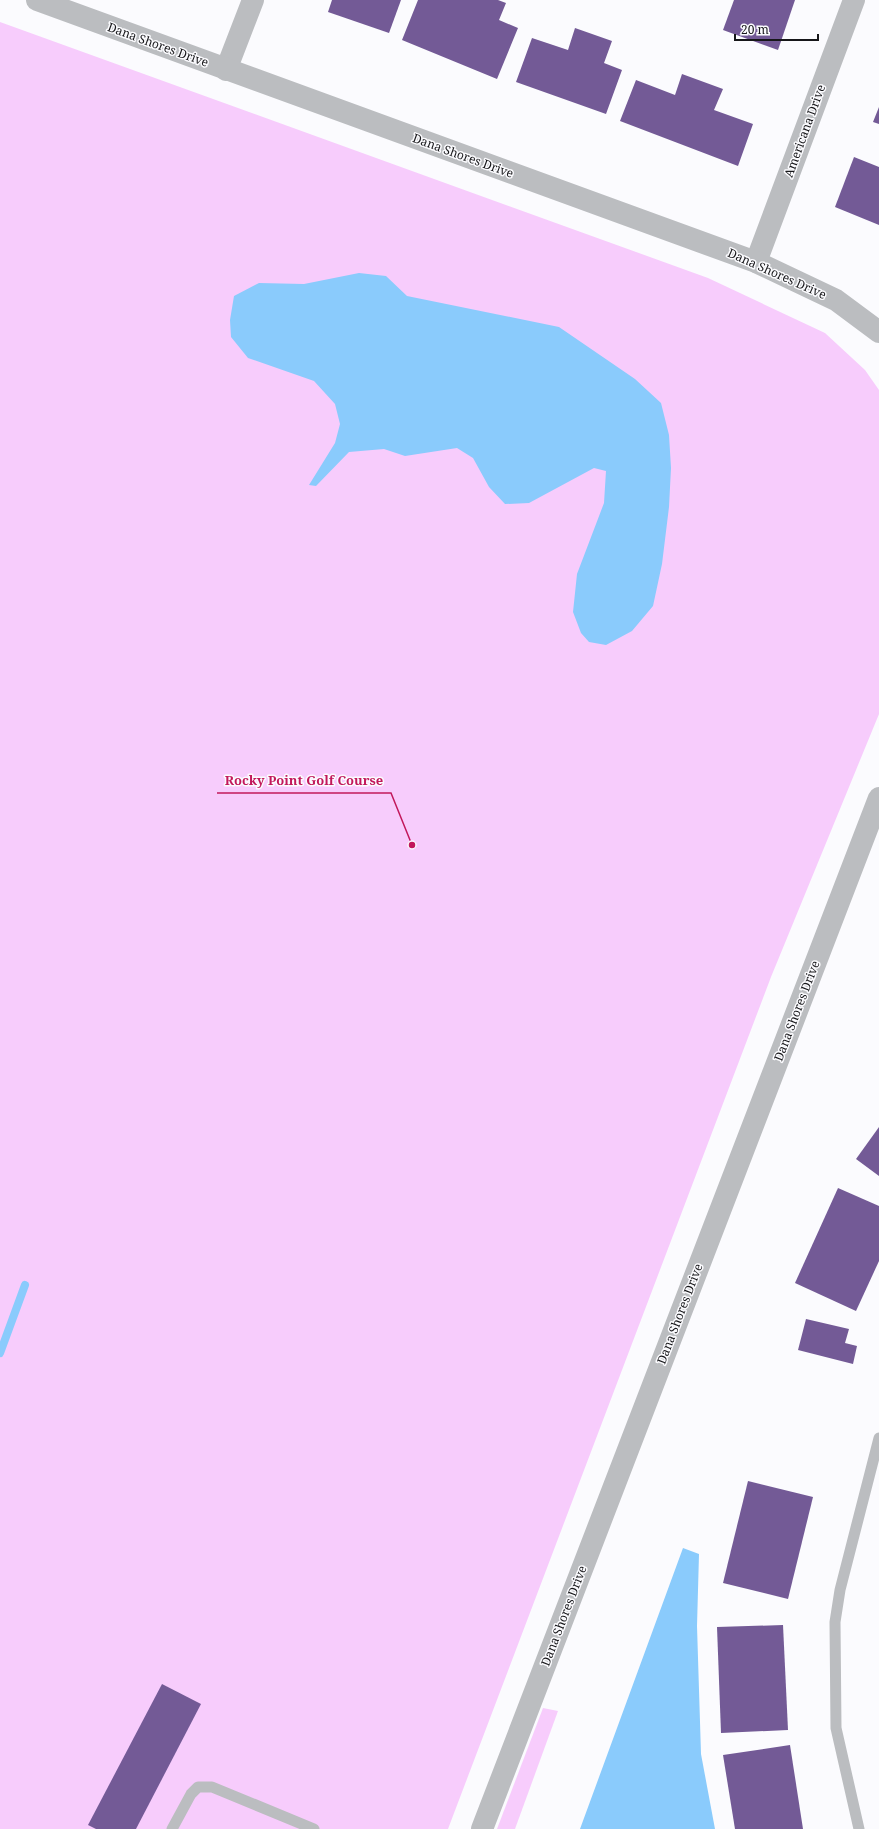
<svg xmlns="http://www.w3.org/2000/svg" width="879" height="1829" viewBox="0 0 879 1829" font-family="'Noto Serif',serif">
<rect width="100%" height="100%" fill="#fbfbfe"/>
<g fill="#f7ccfc">
<path d="M 0,22 L 708,278 L 825,333 L 865,370 L 879,390 L 879,714 L 771,977 L 448,1829 L 0,1829 Z"/>
<path d="M 543,1708 L 558,1711 L 515,1829 L 497,1829 Z"/>
</g>
<g fill="#8acbfc">
<path d="M 359,273 L 386,276 L 407,296 L 559,327 L 635,379 L 661,403 L 669,435 L 671,468 L 669,507 L 662,564 L 653,606 L 632,631 L 606,645 L 589,642 L 581,633 L 573,612 L 577,574 L 604,503 L 606,471 L 594,468 L 529,503 L 505,504 L 489,487 L 473,458 L 457,448 L 405,456 L 384,449 L 349,452 L 316,486 L 309,485 L 335,443 L 340,424 L 335,404 L 314,381 L 248,358 L 231,337 L 230,320 L 234,296 L 259,283 L 304,284 Z"/>
<path d="M 683,1548 L 699,1554 L 697,1626 L 701,1754 L 715,1829 L 580,1829 Z"/>
</g>
<g fill="none" stroke-linecap="round" stroke-linejoin="round">
<path stroke="#8acbfc" stroke-width="8" d="M 0,1353 L 25,1285"/>
</g>
<g fill="#735a96">
<path d="M 332,0 L 401,0 L 389,33 L 328,12 Z"/>
<path d="M 418,0 L 498,0 L 506,3 L 499,20 L 518,28 L 497,79 L 402,40 Z"/>
<path d="M 734,0 L 795,0 L 778,50 L 723,30 Z"/>
<path d="M 575,28 L 612,41 L 604,63 L 622,70 L 606,114 L 516,82 L 532,38 L 568,50 Z"/>
<path d="M 682,74 L 723,89 L 714,110 L 753,124 L 738,166 L 620,121 L 636,80 L 675,95 Z"/>
<path d="M 879,107 L 879,124 L 873,122 Z"/>
<path d="M 854,157 L 879,167 L 879,225 L 835,207 Z"/>
<path d="M 879,1127 L 879,1176 L 856,1159 Z"/>
<path d="M 838,1188 L 879,1206 L 879,1261 L 856,1311 L 795,1283 Z"/>
<path d="M 806,1319 L 849,1329 L 845,1343 L 857,1346 L 853,1364 L 798,1350 Z"/>
<path d="M 748,1481 L 813,1497 L 788,1599 L 723,1583 Z"/>
<path d="M 783,1625 L 788,1730 L 721,1733 L 717,1627 Z"/>
<path d="M 162,1684 L 201,1704 L 136,1829 L 96,1829 L 88,1825 Z"/>
<path d="M 790,1745 L 803,1829 L 735,1829 L 723,1755 Z"/>
</g>
<g fill="none" stroke-linecap="round" stroke-linejoin="round">
<g stroke="#bbbdc0" stroke-width="11">
<path d="M 172,1829 L 191,1794 L 198,1787 L 212,1787 L 314,1829"/>
<path d="M 859,1829 L 836,1728 L 835,1622 L 840,1590 L 879,1438"/>
</g>
<g stroke="#bbbdc0" stroke-width="22">
<path d="M 226,70 L 253,0"/>
<path d="M 756,262 L 854,0"/>
</g>
<g stroke="#bbbdc0" stroke-width="22">
<path d="M 37,0 L 756,262 L 836,300 L 879,332"/>
<path d="M 482,1829 L 879,798"/>
</g>
</g>
<g text-anchor="middle" stroke-width="3" stroke-linejoin="round" paint-order="stroke">
<g font-size="12" fill="#161619" stroke="#fbfbfe">
<text transform="translate(158 45) rotate(20)" y="4">Dana Shores Drive</text>
<text transform="translate(805 131) rotate(-70)" y="4">Americana Drive</text>
<text transform="translate(463 156) rotate(20)" y="4">Dana Shores Drive</text>
<text transform="translate(777 274) rotate(24)" y="4">Dana Shores Drive</text>
<text transform="translate(797 1011) rotate(-69)" y="4">Dana Shores Drive</text>
<text transform="translate(680 1314) rotate(-69)" y="4">Dana Shores Drive</text>
<text transform="translate(564 1616) rotate(-69)" y="4">Dana Shores Drive</text>
</g>
</g>
<path fill="none" stroke="#c2185b" stroke-width="1.5" d="M412 845L391 793H217"/>
<circle fill="#c2185b" stroke="#fbfbfe" stroke-width="1.5" cx="412" cy="845" r="4"/>
<g font-size="13" text-anchor="middle" font-weight="bold" fill="#c2185b" stroke="#fbfbfe" stroke-width="3" stroke-linejoin="round" paint-order="stroke">
<text x="304" y="785">Rocky Point Golf Course</text>
</g>
<path d="M735 34v6h83v-6" fill="none" stroke="#161619" stroke-width="2"/>
<text x="741" y="34" font-size="12" fill="#161619" stroke="#fbfbfe" stroke-width="3" paint-order="stroke">20 m</text>
</svg>
